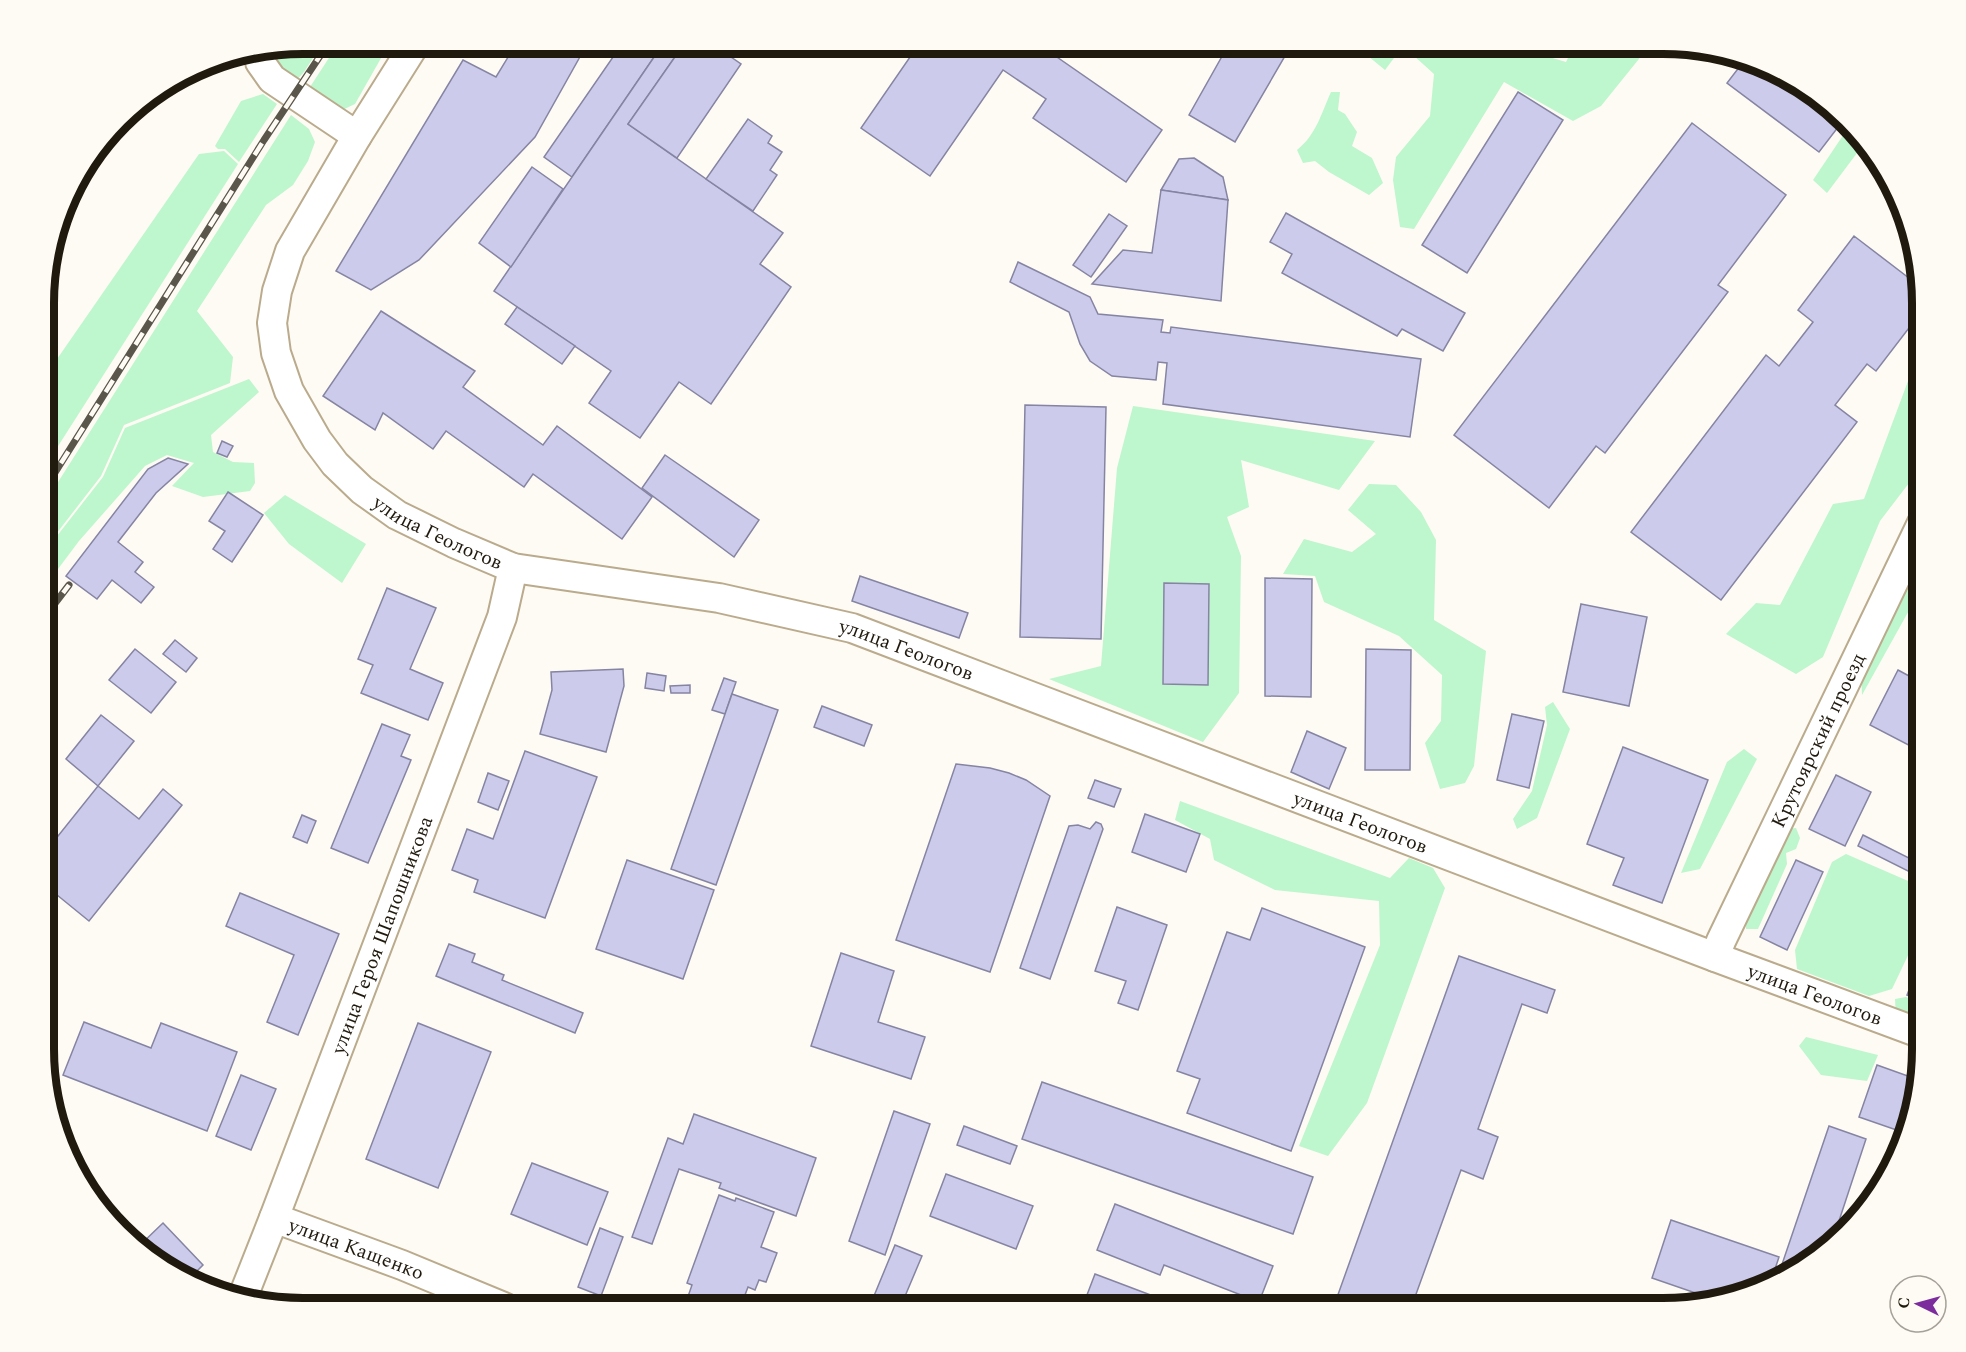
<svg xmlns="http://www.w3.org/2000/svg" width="1966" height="1352" viewBox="0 0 1966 1352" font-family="Spectral,serif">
<rect width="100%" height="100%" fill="#fefbf4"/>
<g fill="#bef6cd">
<path d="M 303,44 L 322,44 L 304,72 L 293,84 L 268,50 Z"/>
<path d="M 338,44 L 389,44 L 355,104 L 336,113 L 309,95 L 310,87 Z"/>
<path d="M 1380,44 L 1506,44 L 1566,62 L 1575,44 L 1651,44 L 1601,106 L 1573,121 L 1504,82 L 1414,229 L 1400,227 L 1393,180 L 1396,157 L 1430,116 L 1434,74 L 1403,46 L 1385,70 L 1368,56 Z"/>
<path d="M 1331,92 L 1340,92 L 1338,110 L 1345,114 L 1357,132 L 1352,146 L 1372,158 L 1383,183 L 1369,195 L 1329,172 L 1315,161 L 1303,163 L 1297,150 C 1316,135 1321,114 1331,92 Z"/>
<path d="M 263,94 L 277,104 L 239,162 L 225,149 L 218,149 L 215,146 L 241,101 Z"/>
<path d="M 291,115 L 309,129 L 315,142 L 308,161 L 293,185 L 266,205 L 197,311 L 233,357 L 230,383 L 124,425 L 101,476 L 46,547 L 46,501 Z"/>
<path d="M 1848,128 L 1863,145 L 1827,193 L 1813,180 Z"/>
<path d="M 224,151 L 238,164 L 46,465 L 46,375 L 199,154 Z"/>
<path d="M 1922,359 L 1922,466 L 1880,521 L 1823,657 L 1796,674 L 1726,634 L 1756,603 L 1780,605 L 1833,504 L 1864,499 L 1914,365 Z"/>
<path d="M 249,379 L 259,392 L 211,435 L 213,452 L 233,462 L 254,463 L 255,483 L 250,491 L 203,497 L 172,486 L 194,463 L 167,455 L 145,466 L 79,541 L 52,577 L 51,586 L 46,593 L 46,550 L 103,477 L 125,428 Z"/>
<path d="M 1133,406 L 1375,441 L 1339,490 L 1241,460 L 1249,507 L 1227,517 L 1241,556 L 1239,693 L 1203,742 L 1049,679 L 1101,666 L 1117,468 Z"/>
<path d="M 1369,484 L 1396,485 L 1421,512 L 1436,540 L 1434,620 L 1486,651 L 1474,766 L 1465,783 L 1440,789 L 1425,743 L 1441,721 L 1442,675 L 1399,636 L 1324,602 L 1315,576 L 1283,574 L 1304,539 L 1352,552 L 1376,534 L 1348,510 Z"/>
<path d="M 285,495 L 366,544 L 342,583 L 289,544 L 264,513 Z"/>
<path d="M 1922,556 L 1922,587 L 1862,695 L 1861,670 Z"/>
<path d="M 1553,702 L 1570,729 L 1537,818 L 1517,829 L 1513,819 L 1532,791 L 1547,725 L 1545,707 Z"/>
<path d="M 1744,749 L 1757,759 L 1700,869 L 1681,873 L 1727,762 Z"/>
<path d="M 1180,801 L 1390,878 L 1409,858 L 1433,868 L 1445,888 L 1367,1103 L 1328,1156 L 1299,1146 L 1380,945 L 1379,901 L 1275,890 L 1214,860 L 1210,839 L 1175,820 Z"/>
<path d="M 1796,828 L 1800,838 L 1796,849 L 1786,853 L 1787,864 L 1758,929 L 1746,929 L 1746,916 L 1773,854 L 1782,850 L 1780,839 L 1786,829 Z"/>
<path d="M 1846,854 L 1922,887 L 1922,926 L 1892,989 L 1869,996 L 1797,969 L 1795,950 L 1832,862 Z"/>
<path d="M 1906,997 L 1922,1003 L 1922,1026 L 1896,1017 L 1895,999 Z"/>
<path d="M 1806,1037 L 1878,1055 L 1867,1081 L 1821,1075 L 1799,1046 Z"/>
</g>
<g fill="#cccbeb" stroke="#8584a2" stroke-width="1.5">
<path d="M 516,44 L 583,44 L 586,46 L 535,137 L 419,260 L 371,290 L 336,271 L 463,60 L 496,77 Z"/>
<path d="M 622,44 L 663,44 L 572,177 L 544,157 Z"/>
<path d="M 663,44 L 684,44 L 628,124 L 783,233 L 760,264 L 791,287 L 711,404 L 679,382 L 640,438 L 589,403 L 611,371 L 494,291 Z"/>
<path d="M 684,44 L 712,44 L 741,64 L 677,158 L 628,124 Z"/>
<path d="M 919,44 L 1038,44 L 1162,130 L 1126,182 L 1033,118 L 1046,99 L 1003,70 L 930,176 L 861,128 Z"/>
<path d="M 1094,44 L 1122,44 L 1113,57 Z"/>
<path d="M 1229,44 L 1292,44 L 1235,142 L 1189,115 Z"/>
<path d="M 1537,44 L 1569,44 L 1565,55 Z"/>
<path d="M 1747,57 L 1821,97 L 1842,122 L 1819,152 L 1727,83 Z"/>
<path d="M 1518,92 L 1563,120 L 1467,273 L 1422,245 Z"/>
<path d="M 748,119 L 772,136 L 768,143 L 782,152 L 770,170 L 777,175 L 753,211 L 706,179 Z"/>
<path d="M 1692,123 L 1786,195 L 1718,285 L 1728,292 L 1605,453 L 1596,446 L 1549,508 L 1454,435 Z"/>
<path d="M 1194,158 L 1223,177 L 1228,200 L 1161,190 L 1179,159 Z"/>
<path d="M 532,167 L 563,189 L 511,267 L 479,243 Z"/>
<path d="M 1161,190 L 1228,200 L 1221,301 L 1092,284 L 1123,250 L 1152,253 Z"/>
<path d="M 1286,213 L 1465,313 L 1443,351 L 1402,329 L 1397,336 L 1282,273 L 1292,254 L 1270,242 Z"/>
<path d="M 1109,214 L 1127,226 L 1091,277 L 1073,265 Z"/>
<path d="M 1854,236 L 1922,288 L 1922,311 L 1876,371 L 1867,364 L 1835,405 L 1857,422 L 1721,600 L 1631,532 L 1766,355 L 1779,366 L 1813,322 L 1798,310 Z"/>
<path d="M 1018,262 L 1090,297 L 1098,314 L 1163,320 L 1161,332 L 1170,333 L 1171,327 L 1421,359 L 1410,437 L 1163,404 L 1167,363 L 1158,362 L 1156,380 L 1112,376 L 1090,361 L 1080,344 L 1069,312 L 1010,282 Z"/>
<path d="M 517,307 L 575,346 L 562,364 L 505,324 Z"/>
<path d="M 381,311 L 475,371 L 463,387 L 543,445 L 557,426 L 652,497 L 622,539 L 533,474 L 524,487 L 446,431 L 433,449 L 383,413 L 375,430 L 323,396 Z"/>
<path d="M 1025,405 L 1106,407 L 1101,639 L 1020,637 Z"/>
<path d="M 222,441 L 233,446 L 227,457 L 217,453 Z"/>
<path d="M 665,455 L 759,520 L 734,557 L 642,488 Z"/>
<path d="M 168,458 L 188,464 L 156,493 L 118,542 L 143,562 L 135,572 L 154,587 L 141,603 L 112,580 L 97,599 L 66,576 L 148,469 Z"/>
<path d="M 228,492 L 263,515 L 232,562 L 213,549 L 225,531 L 209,521 Z"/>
<path d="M 860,576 L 968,613 L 959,638 L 852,601 Z"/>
<path d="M 1265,578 L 1312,579 L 1311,697 L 1265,696 Z"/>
<path d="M 1164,583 L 1209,584 L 1208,685 L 1163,684 Z"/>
<path d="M 387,588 L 436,608 L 410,669 L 443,683 L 428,720 L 361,693 L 373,665 L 358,659 Z"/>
<path d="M 1581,604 L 1647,617 L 1629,706 L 1563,692 Z"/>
<path d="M 1922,614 L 1922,643 L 1910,638 Z"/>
<path d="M 175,640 L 197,658 L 186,672 L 163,654 Z"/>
<path d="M 135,649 L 176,682 L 151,713 L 109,680 Z"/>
<path d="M 1366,649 L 1411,650 L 1410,770 L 1365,770 Z"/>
<path d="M 623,669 L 624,686 L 606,752 L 540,734 L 552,690 L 551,672 Z"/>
<path d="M 1898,670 L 1922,683 L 1922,752 L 1870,725 Z"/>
<path d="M 647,673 L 666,676 L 664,691 L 645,688 Z"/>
<path d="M 724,678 L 736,682 L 725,714 L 712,710 Z"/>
<path d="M 690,685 L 690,693 L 671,693 L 670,686 Z"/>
<path d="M 732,694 L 778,710 L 716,885 L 671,869 Z"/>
<path d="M 822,706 L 872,725 L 864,746 L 814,727 Z"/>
<path d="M 1512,714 L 1544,721 L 1529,788 L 1497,780 Z"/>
<path d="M 101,715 L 134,741 L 98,786 L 66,759 Z"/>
<path d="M 382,724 L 410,735 L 401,756 L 411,760 L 368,863 L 331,848 Z"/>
<path d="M 1307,731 L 1346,748 L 1329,789 L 1291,772 Z"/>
<path d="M 1623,747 L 1708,780 L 1662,903 L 1613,885 L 1624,858 L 1587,844 Z"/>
<path d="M 525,751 L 597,777 L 545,918 L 474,892 L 478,880 L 452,870 L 467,829 L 493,839 Z"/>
<path d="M 956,764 L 990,768 L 1009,773 L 1026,780 L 1050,796 L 990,972 L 896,940 Z"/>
<path d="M 488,773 L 509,781 L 498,810 L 478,802 Z"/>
<path d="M 1836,775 L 1871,792 L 1845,846 L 1809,829 Z"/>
<path d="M 1095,780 L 1121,789 L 1114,807 L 1088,798 Z"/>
<path d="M 98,786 L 139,819 L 163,789 L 182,805 L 89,921 L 46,886 L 46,851 Z"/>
<path d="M 1145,814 L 1200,834 L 1186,872 L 1132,852 Z"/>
<path d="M 302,815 L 316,821 L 307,843 L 293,837 Z"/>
<path d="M 1096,822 L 1101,824 L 1103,829 L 1050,979 L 1020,968 L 1069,826 L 1078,825 L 1090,829 Z"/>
<path d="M 1863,835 L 1921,864 L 1916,875 L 1858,846 Z"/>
<path d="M 627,860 L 714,890 L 683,979 L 596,949 Z"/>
<path d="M 1796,860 L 1823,872 L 1787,950 L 1760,937 Z"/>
<path d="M 240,893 L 339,934 L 298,1035 L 267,1022 L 294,955 L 226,926 Z"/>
<path d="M 1117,907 L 1167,925 L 1138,1010 L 1118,1003 L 1126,981 L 1095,971 Z"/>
<path d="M 1262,908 L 1365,947 L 1291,1151 L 1187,1113 L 1200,1079 L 1177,1071 L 1227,932 L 1250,940 Z"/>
<path d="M 449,944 L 475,954 L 472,962 L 504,975 L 502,980 L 583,1013 L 575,1033 L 436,976 Z"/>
<path d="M 841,953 L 894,971 L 878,1022 L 925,1037 L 911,1079 L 811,1046 Z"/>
<path d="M 1459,956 L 1555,990 L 1547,1013 L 1522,1004 L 1478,1129 L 1498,1137 L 1483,1179 L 1461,1170 L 1411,1308 L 1351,1308 L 1335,1303 Z"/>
<path d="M 1922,957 L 1922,1001 L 1907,995 Z"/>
<path d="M 84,1022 L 151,1048 L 161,1023 L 237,1052 L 207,1131 L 63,1075 Z"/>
<path d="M 418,1023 L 491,1052 L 438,1188 L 366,1159 Z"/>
<path d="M 1877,1065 L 1919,1080 L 1908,1134 L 1859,1117 Z"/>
<path d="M 241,1075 L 276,1089 L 251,1150 L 216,1136 Z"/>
<path d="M 1042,1082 L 1313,1177 L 1293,1234 L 1022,1139 Z"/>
<path d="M 894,1111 L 930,1124 L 885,1255 L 849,1241 Z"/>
<path d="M 694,1114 L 816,1158 L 796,1216 L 719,1188 L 721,1183 L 679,1169 L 652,1244 L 632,1237 L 668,1138 L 683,1144 Z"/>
<path d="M 964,1126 L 1017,1146 L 1010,1164 L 957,1145 Z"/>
<path d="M 1829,1126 L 1866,1139 L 1834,1236 L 1776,1282 Z"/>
<path d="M 532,1163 L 608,1192 L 587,1245 L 511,1214 Z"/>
<path d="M 946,1174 L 1033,1206 L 1016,1249 L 930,1216 Z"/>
<path d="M 719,1195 L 735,1201 L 736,1198 L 774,1212 L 761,1247 L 777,1253 L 766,1282 L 759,1280 L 755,1290 L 748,1287 L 742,1303 L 746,1305 L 744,1308 L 684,1308 L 692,1285 L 687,1283 Z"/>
<path d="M 1115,1204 L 1273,1266 L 1259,1302 L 1164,1265 L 1160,1275 L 1097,1250 Z"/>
<path d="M 1671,1220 L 1779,1257 L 1770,1284 L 1710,1298 L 1652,1278 Z"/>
<path d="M 163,1223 L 203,1265 L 189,1279 L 145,1255 L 138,1247 Z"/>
<path d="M 600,1228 L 623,1237 L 601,1296 L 578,1287 Z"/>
<path d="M 895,1245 L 922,1256 L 900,1308 L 869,1308 Z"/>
<path d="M 1095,1274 L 1185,1308 L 1082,1308 Z"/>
</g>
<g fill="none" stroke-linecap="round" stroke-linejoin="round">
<defs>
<g id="minor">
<path id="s1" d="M 415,44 L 357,136 L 290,251 L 277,291 L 272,323 L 276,353 L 289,391 L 317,440 L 335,464 L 362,490 L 397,515 L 454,543 L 513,568 L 719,598 L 852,628 L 1715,957 L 1922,1034"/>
<path d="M 259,52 L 260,62 L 272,79 L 357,136"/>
<path id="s2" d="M 1715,957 L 1721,941 L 1922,523"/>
<path id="s3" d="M 274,1218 L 402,1265 L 506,1308"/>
<path id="s4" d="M 242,1299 L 274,1218 L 502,617 L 513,568"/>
</g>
</defs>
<use href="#minor" stroke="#bbab8d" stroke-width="32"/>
<use href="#minor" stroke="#fff" stroke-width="28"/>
<defs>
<g id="rail">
<path d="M 46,487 L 264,140 L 328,44"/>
<path d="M 46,615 L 69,585"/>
</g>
</defs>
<use href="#rail" stroke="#5b564b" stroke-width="7"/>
<use href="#rail" stroke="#fefbf4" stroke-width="4.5" stroke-dasharray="14" stroke-linecap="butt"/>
</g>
<g text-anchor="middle" stroke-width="4.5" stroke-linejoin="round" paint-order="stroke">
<g font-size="20" fill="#201a0e" stroke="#fefbf4">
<text dy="7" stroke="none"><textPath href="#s1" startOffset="598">улица Геологов</textPath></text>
<text dy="7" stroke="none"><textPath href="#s1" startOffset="1084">улица Геологов</textPath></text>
<text dy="7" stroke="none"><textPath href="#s2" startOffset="240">Крутоярский проезд</textPath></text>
<text dy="7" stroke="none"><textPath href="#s1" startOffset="1570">улица Геологов</textPath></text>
<text dy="7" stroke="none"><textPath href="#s4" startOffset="390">улица Героя Шапошникова</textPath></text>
<text dy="7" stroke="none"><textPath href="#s1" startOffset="2056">улица Геологов</textPath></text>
<text dy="7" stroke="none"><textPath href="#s3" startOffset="88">улица Кащенко</textPath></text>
</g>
</g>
<path d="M0 0H1966V1352H0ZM303 54H1663A249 249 0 0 1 1912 303V1049A249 249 0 0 1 1663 1298H303A249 249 0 0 1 54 1049V303A249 249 0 0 1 303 54Z" fill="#fefbf4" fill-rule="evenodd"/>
<path fill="none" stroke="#201a0e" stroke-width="8" d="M303 54H1663A249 249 0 0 1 1912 303V1049A249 249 0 0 1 1663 1298H303A249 249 0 0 1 54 1049V303A249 249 0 0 1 303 54Z"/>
<g transform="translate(1918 1304) rotate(275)"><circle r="28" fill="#fefbf4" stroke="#a5a198" stroke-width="1.5"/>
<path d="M0-4.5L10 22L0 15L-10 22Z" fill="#7c2c9d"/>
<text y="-9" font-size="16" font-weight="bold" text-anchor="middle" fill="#201a0e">С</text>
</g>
</svg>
